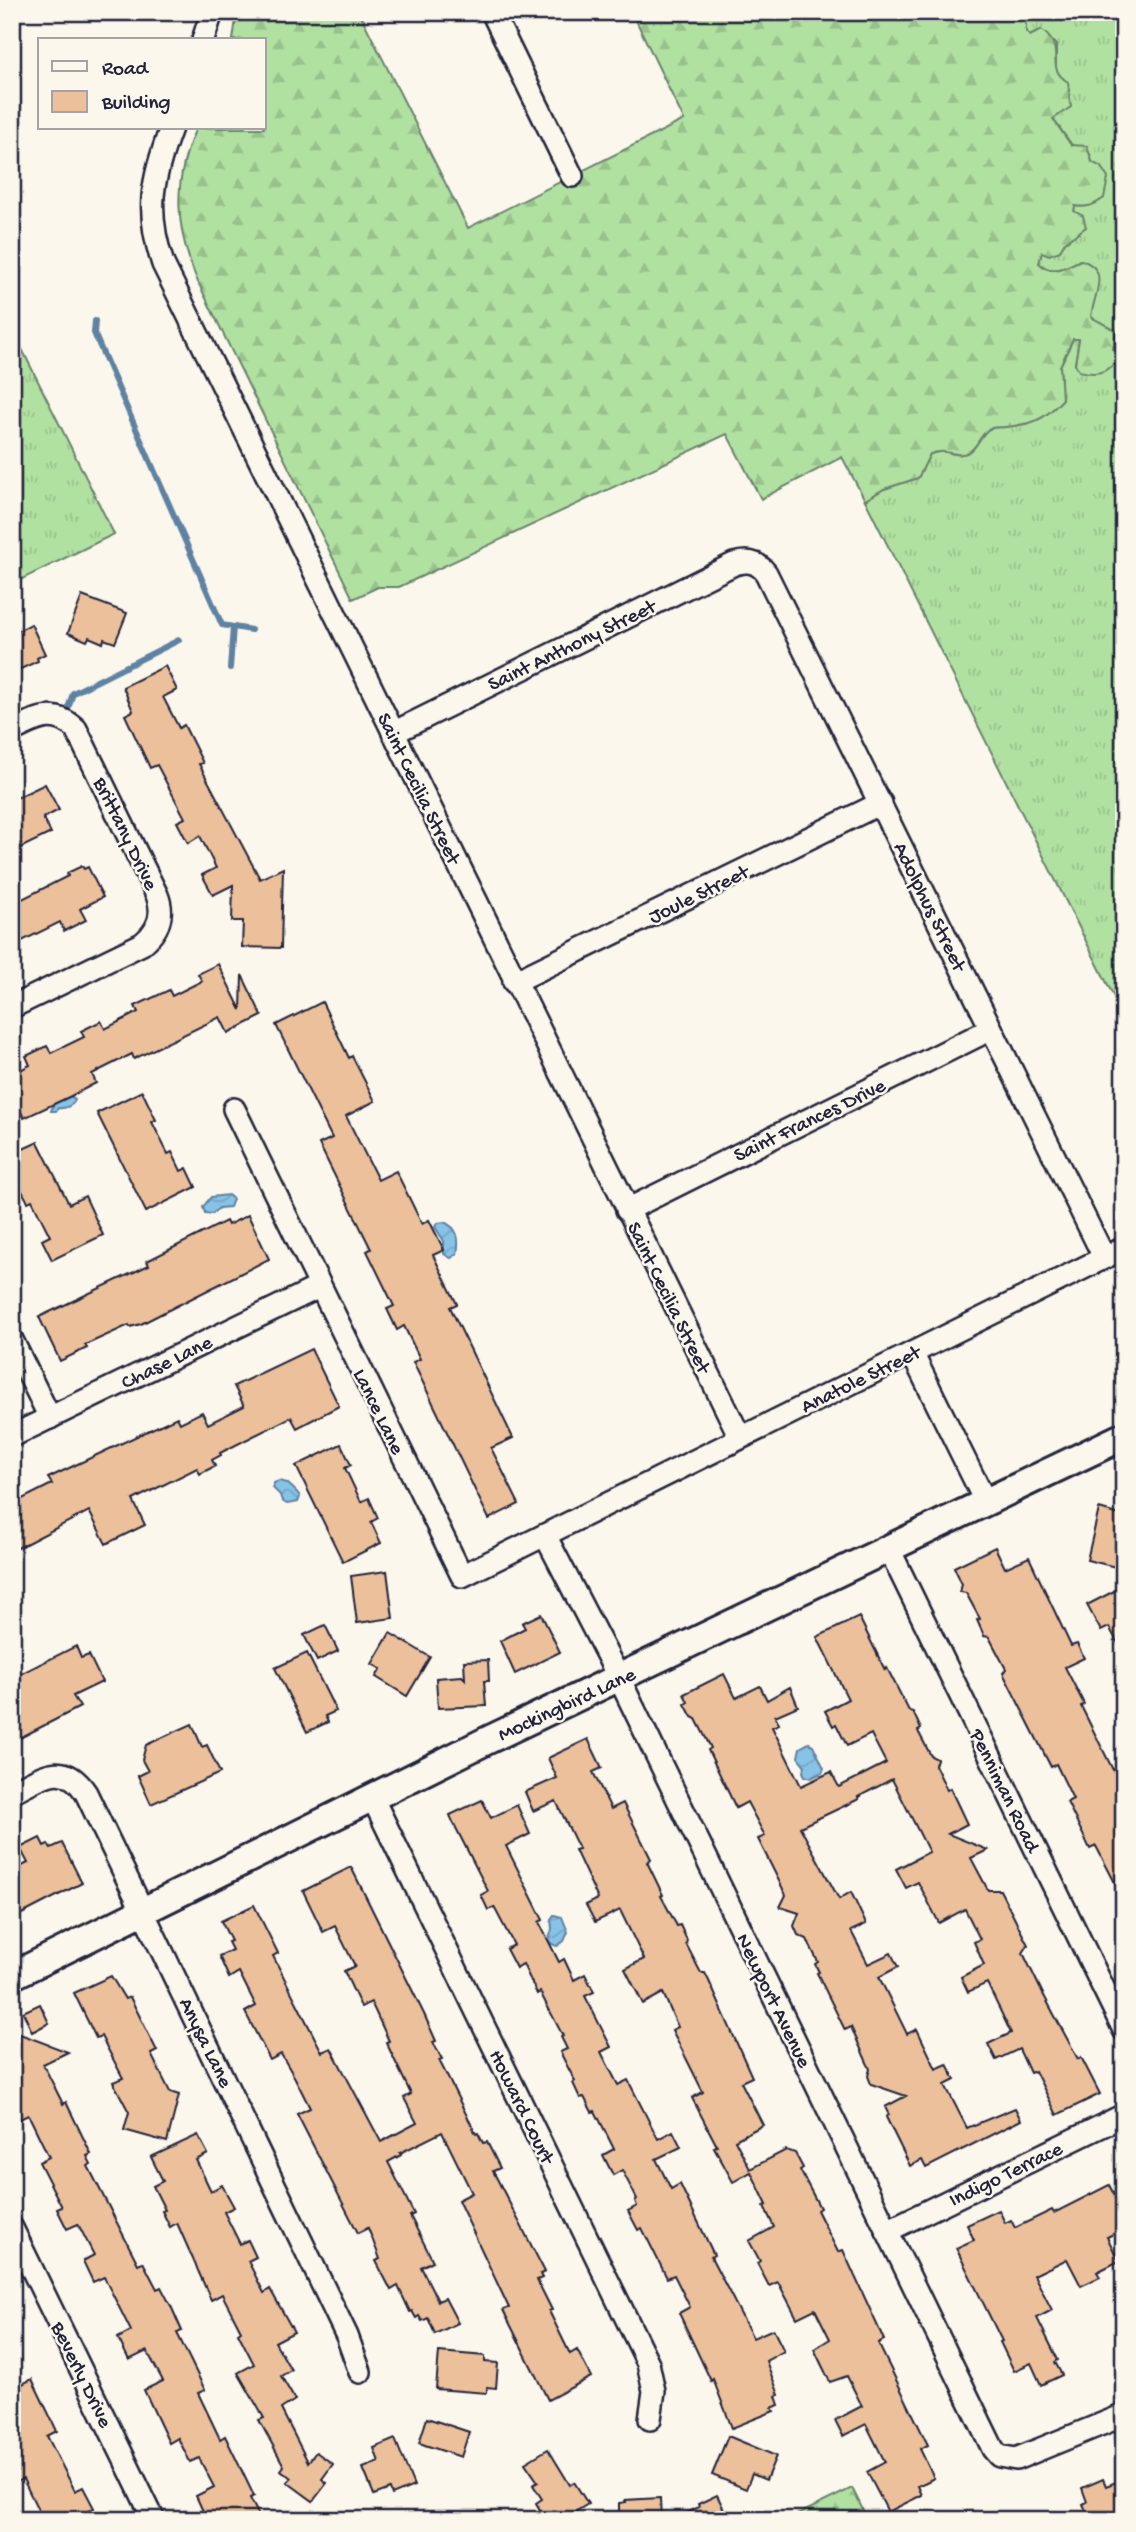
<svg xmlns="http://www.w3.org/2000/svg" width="1136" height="2532" viewBox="0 0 1136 2532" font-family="'Gochi Hand',sans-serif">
<defs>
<pattern id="grass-tufts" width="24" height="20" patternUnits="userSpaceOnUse" patternTransform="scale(1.75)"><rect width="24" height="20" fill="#b1e1a1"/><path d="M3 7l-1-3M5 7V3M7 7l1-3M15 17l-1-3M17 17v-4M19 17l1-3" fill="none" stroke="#98c18c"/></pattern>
<pattern id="forest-firs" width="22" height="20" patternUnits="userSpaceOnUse" patternTransform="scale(1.75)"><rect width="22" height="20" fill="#b1e1a1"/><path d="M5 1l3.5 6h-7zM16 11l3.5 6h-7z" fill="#98c18c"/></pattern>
<pattern id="water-waves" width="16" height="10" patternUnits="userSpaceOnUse" patternTransform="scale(1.75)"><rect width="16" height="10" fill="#87c2e7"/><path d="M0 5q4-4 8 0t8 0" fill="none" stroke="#74a6c7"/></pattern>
</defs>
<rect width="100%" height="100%" fill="#fbf7ec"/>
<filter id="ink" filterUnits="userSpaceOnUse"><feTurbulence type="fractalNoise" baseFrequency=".0143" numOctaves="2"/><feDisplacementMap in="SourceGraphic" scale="14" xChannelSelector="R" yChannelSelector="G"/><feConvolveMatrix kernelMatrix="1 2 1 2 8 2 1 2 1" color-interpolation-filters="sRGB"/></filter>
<g filter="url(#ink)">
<g fill="url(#grass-tufts)" stroke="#6a826e" stroke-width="2">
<path d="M 1020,12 L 1124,12 L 1124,1017 L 865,500 L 884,489 L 918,478 L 930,454 C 949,448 949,456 962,454 C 977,453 978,436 989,429 C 995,426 998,428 1005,427 C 1033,424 1043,420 1062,400 L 1060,366 L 1073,339 L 1079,339 L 1075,364 L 1113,349 L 1116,331 L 1091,317 C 1093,296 1110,269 1080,260 C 1067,267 1052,276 1039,263 L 1042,252 L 1060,251 C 1064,241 1069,236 1079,233 L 1074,211 L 1075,206 C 1087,208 1094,205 1104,198 L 1101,167 L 1092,162 L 1090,154 L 1072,145 L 1053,119 L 1061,112 L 1062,78 L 1056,70 L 1056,45 L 1041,30 L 1030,36 L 1026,33 L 1026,25 Z"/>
<path d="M 12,329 L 114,534 L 12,584 Z"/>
</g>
<g fill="url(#forest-firs)" stroke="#6a826e" stroke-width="2">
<path d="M 237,12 L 359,12 L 468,228 L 684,120 L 632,12 L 1020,12 L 1026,25 L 1026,32 L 1030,36 L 1041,30 C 1068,48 1043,68 1068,82 L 1071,107 L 1053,119 L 1071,145 L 1087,146 L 1092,162 L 1101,167 L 1108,178 L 1104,198 C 1094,205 1088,208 1075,206 L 1074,211 L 1083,216 L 1086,227 L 1064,243 L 1060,251 L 1049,255 L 1042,252 L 1039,263 C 1052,276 1067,267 1081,260 C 1112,270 1093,295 1091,317 L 1116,331 L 1113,349 L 1118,360 C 1106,374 1095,375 1079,371 L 1075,364 L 1079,339 L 1073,339 L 1060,366 L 1062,400 C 1043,421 1033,424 1005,427 C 998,428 995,426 989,429 C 978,436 977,452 962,454 C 950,456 949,448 930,454 L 918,478 L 884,489 L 865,500 L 842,457 L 761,499 L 727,434 L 399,587 L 378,587 L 353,599 L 198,282 C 175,229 172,182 196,128 L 264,128 L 264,40 L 233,40 Z"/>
<path d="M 852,2488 L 868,2520 L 787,2520 Z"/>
</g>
<g fill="url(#water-waves)" stroke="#5f82a2" stroke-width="2">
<path d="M 71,1096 L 75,1100 C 73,1106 64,1109 58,1108 L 56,1111 L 51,1111 L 54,1103 Z"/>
<path d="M 228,1195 L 233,1199 L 230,1207 L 219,1208 L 212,1214 L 205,1213 L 203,1207 L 211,1197 Z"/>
<path d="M 444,1222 C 458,1228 460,1239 457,1254 L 451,1258 L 444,1254 L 444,1241 L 435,1227 L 438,1223 Z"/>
<path d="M 279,1481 L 287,1483 C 291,1487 299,1493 300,1497 L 298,1502 L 287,1504 L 282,1501 L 280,1495 L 273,1488 L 274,1483 Z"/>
<path d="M 809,1743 L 813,1745 L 824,1768 L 822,1773 L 811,1778 L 805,1776 L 803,1772 L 805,1766 L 798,1757 L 800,1748 Z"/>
<path d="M 554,1915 L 562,1917 L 568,1932 L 564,1941 L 557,1946 L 552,1944 L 549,1939 L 552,1929 L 551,1919 Z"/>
</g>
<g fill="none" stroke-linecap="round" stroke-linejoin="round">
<g stroke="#5f82a2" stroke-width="6">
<path d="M 95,321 L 94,333 L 222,625 L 251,630"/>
<path d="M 230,668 L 233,627"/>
<path d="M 65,718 L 73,693 L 179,640"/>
</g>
</g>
<g fill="#ebc09b" stroke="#22223b" stroke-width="2">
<path d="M 82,596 L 127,613 L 115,643 L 104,639 L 103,643 L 89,637 L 87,641 L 68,633 Z"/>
<path d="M 31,624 L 45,654 L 37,658 L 38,661 L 12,673 L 12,634 Z"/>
<path d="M 165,666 L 177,690 L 163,697 L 179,728 L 184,725 L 203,763 L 199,764 L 260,879 L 283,868 L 281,948 L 242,947 L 243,921 L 232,921 L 233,885 L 213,895 L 202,875 L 216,868 L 200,836 L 188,843 L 177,822 L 185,818 L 157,765 L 150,768 L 125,715 L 133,711 L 123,687 Z"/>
<path d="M 45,784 L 59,810 L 43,818 L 51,833 L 12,852 L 12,800 Z"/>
<path d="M 82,866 L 84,869 L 88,867 L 103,897 L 80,909 L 86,920 L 64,931 L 60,922 L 12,946 L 12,904 L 68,876 L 67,873 Z"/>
<path d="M 218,964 L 241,1010 L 242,975 L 262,1016 L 228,1033 L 220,1017 L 134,1059 L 132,1054 L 92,1074 L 96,1083 L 71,1096 L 24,1118 L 21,1112 L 12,1117 L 12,1074 L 30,1065 L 26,1056 L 47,1046 L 51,1053 L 84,1037 L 81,1031 L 101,1021 L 105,1029 L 138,1012 L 135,1006 L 169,990 L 172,996 L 202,981 L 198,974 Z"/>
<path d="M 322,1002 L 349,1058 L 352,1056 L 375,1101 L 346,1116 L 378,1180 L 396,1171 L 422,1224 L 429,1220 L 444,1250 L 433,1255 L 457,1304 L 450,1307 L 513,1438 L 491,1448 L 519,1504 L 489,1519 L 413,1362 L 420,1359 L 404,1326 L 397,1330 L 387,1309 L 394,1306 L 367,1251 L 371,1249 L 319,1144 L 332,1138 L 276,1025 Z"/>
<path d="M 142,1091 L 156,1120 L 152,1122 L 168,1154 L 172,1152 L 181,1171 L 187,1168 L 196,1187 L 146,1212 L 97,1113 Z"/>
<path d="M 38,1142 L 69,1204 L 85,1196 L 103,1235 L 52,1260 L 42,1240 L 50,1236 L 32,1200 L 28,1202 L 12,1173 L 12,1154 Z"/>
<path d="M 248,1215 L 269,1259 L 141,1324 L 130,1327 L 129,1325 L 85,1345 L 87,1348 L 60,1361 L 39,1317 L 149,1265 L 147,1261 L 226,1221 L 228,1225 Z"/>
<path d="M 311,1349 L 339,1406 L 297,1428 L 291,1417 L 220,1453 L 221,1455 L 212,1460 L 215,1466 L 200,1474 L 197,1468 L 133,1500 L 145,1525 L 106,1544 L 89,1511 L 12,1551 L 12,1504 L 52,1484 L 48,1478 L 177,1417 L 180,1423 L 202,1412 L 208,1424 L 244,1406 L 234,1386 Z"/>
<path d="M 341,1444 L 351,1465 L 345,1468 L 361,1502 L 369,1498 L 378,1518 L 371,1522 L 381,1543 L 343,1562 L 296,1466 Z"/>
<path d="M 1099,1509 L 1124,1516 L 1124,1569 L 1087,1560 Z"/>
<path d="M 995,1547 L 1005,1568 L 1029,1557 L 1071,1646 L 1077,1644 L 1084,1658 L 1065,1667 L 1084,1704 L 1081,1706 L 1113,1770 L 1124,1764 L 1124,1900 L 1096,1846 L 1090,1849 L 1067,1802 L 1073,1799 L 1056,1764 L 1051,1767 L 1003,1673 L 1006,1669 L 989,1637 L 984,1636 L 977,1620 L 980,1619 L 966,1593 L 960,1592 L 962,1584 L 954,1567 Z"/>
<path d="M 387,1571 L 393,1618 L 357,1623 L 351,1576 Z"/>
<path d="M 1124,1586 L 1124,1654 L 1109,1627 L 1101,1631 L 1087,1605 Z"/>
<path d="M 541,1614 L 560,1652 L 515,1674 L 500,1641 L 525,1628 L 522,1623 Z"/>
<path d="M 859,1617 L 885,1670 L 887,1668 L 909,1711 L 913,1712 L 921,1729 L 918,1731 L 931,1756 L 937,1759 L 935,1765 L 947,1790 L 950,1788 L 967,1824 L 948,1834 L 988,1850 L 971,1858 L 988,1890 L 1000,1890 L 1028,1945 L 1023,1953 L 1042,1992 L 1078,2059 L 1081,2057 L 1100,2094 L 1057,2115 L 1035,2071 L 1030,2073 L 1019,2049 L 996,2060 L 988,2044 L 1011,2033 L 987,1983 L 968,1992 L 961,1977 L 984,1965 L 974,1942 L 980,1939 L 965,1909 L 939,1923 L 918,1882 L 906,1888 L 896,1869 L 929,1852 L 892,1779 L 858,1797 L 859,1799 L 800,1827 L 839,1899 L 851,1892 L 866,1924 L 851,1931 L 868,1964 L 891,1953 L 898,1967 L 879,1977 L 907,2034 L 917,2029 L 936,2069 L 947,2064 L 955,2080 L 945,2085 L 967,2128 L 1015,2108 L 1021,2120 L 926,2168 L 922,2160 L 910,2166 L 886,2117 L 889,2115 L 885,2107 L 906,2096 L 871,2084 L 868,2076 L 870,2069 L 851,2027 L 845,2030 L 817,1973 L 819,1972 L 815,1964 L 818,1962 L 807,1939 L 798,1935 L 794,1926 L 799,1913 L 780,1907 L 786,1895 L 758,1839 L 765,1836 L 747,1802 L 736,1808 L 708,1750 L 711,1748 L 696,1719 L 692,1717 L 685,1704 L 688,1702 L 684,1694 L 724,1674 L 736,1698 L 760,1686 L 767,1700 L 790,1687 L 798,1706 L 775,1716 L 779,1724 L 772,1727 L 801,1786 L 831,1772 L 839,1787 L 886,1763 L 871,1734 L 847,1746 L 836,1724 L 833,1726 L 825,1711 L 848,1699 L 817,1637 Z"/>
<path d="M 325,1625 L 338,1651 L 317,1661 L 304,1635 Z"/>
<path d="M 390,1633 L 430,1657 L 407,1696 L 376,1677 L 381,1669 L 372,1664 Z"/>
<path d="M 76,1646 L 81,1658 L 89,1655 L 102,1682 L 73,1696 L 80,1707 L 12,1742 L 12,1678 Z"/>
<path d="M 307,1653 L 336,1711 L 325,1716 L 328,1722 L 307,1732 L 275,1668 Z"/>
<path d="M 488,1660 L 489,1681 L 484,1681 L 486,1706 L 438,1708 L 436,1678 L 462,1676 L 465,1679 L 464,1661 Z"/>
<path d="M 192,1724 L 202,1747 L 207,1745 L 220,1773 L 151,1804 L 138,1776 L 148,1771 L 142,1760 L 146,1745 Z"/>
<path d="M 588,1739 L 602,1768 L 593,1772 L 611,1809 L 623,1803 L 651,1859 L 647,1862 L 663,1895 L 661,1896 L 677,1926 L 680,1925 L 687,1940 L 686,1944 L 701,1973 L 705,1973 L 709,1981 L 752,2077 L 741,2082 L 763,2125 L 735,2140 L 750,2169 L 786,2150 L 795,2153 L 803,2168 L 800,2170 L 820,2208 L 817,2210 L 838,2252 L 843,2250 L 884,2340 L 878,2343 L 928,2445 L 920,2449 L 934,2478 L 918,2486 L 922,2495 L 888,2512 L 867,2472 L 885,2462 L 866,2424 L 843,2436 L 835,2420 L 862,2406 L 847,2376 L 830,2382 L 814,2349 L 830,2339 L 815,2309 L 797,2318 L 778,2282 L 769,2286 L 757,2263 L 760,2261 L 749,2241 L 774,2227 L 764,2206 L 767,2205 L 751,2172 L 733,2182 L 714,2147 L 717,2146 L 692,2098 L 703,2092 L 672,2030 L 678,2027 L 663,1993 L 643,2004 L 625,1969 L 644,1959 L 620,1910 L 595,1922 L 586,1905 L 598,1899 L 575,1850 L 579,1849 L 556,1801 L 533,1811 L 525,1792 L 557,1778 L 548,1758 Z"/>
<path d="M 482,1800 L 491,1818 L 517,1805 L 530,1834 L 506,1846 L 543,1920 L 539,1922 L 559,1962 L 564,1959 L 574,1980 L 585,1974 L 594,1992 L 585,1996 L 611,2047 L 601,2052 L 618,2085 L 628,2080 L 658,2139 L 673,2131 L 681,2147 L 656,2159 L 671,2189 L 680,2184 L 714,2255 L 711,2257 L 753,2338 L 773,2329 L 784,2351 L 766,2361 L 779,2395 L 776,2396 L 779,2405 L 772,2408 L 774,2411 L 732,2428 L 713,2379 L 711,2381 L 679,2313 L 690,2307 L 674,2275 L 667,2278 L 642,2228 L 638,2230 L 628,2211 L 637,2206 L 635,2201 L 637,2199 L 622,2170 L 613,2175 L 603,2155 L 614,2149 L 595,2111 L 592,2112 L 584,2097 L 580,2098 L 573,2083 L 575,2081 L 560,2052 L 567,2049 L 561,2037 L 563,2036 L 540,1992 L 537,1994 L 523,1964 L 516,1968 L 506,1949 L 514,1945 L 494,1907 L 488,1910 L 481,1895 L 488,1891 L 452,1820 L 450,1815 Z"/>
<path d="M 40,1838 L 44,1846 L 48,1844 L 51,1848 L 62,1843 L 82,1883 L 12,1919 L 12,1871 L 28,1863 L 20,1848 Z"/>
<path d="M 351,1867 L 424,2014 L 436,2041 L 433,2042 L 442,2059 L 439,2060 L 476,2134 L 478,2133 L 483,2143 L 487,2142 L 500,2168 L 493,2171 L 545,2272 L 540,2274 L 542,2278 L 537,2280 L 552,2310 L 549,2311 L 570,2354 L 577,2350 L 591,2377 L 548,2400 L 503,2310 L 509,2308 L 458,2200 L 472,2193 L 442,2132 L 400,2153 L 401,2155 L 388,2162 L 414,2214 L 410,2216 L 433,2261 L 421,2267 L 438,2301 L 445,2298 L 458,2323 L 435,2334 L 428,2318 L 422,2321 L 419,2316 L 416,2318 L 412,2311 L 410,2312 L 398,2286 L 391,2290 L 376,2261 L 380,2259 L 368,2228 L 358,2233 L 297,2114 L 310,2108 L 295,2078 L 281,2054 L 270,2060 L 245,2012 L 256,2006 L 239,1972 L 229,1978 L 219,1956 L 232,1950 L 228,1942 L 231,1941 L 221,1921 L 254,1905 L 278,1953 L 273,1956 L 304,2017 L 322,2052 L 331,2048 L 381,2142 L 417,2123 L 404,2098 L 411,2094 L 386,2042 L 389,2041 L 371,2002 L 361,2007 L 344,1971 L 355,1966 L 335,1926 L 323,1932 L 303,1891 Z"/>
<path d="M 111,1976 L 125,1999 L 130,1997 L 157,2051 L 151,2054 L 170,2092 L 179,2095 L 167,2142 L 124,2130 L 129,2112 L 113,2082 L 123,2078 L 101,2036 L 96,2038 L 74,1993 Z"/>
<path d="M 40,2004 L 49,2023 L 32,2032 L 23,2012 Z"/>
<path d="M 12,2031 L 68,2052 L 43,2064 L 63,2104 L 66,2102 L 91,2154 L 87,2156 L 91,2164 L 88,2166 L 138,2264 L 143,2262 L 157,2289 L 161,2287 L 171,2306 L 182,2331 L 177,2333 L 205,2390 L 198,2393 L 220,2439 L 225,2436 L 254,2496 L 250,2498 L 261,2520 L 207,2520 L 196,2496 L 214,2487 L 199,2458 L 190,2462 L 178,2438 L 169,2443 L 144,2390 L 163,2381 L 147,2351 L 129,2360 L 118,2338 L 131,2331 L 104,2277 L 93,2282 L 83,2261 L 94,2255 L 78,2224 L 67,2229 L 57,2209 L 62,2207 L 39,2162 L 49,2157 L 31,2120 L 28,2115 L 12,2123 Z"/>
<path d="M 198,2135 L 208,2154 L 196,2160 L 211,2191 L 222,2185 L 234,2207 L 224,2212 L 240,2244 L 248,2240 L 256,2257 L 248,2261 L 264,2293 L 270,2289 L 294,2332 L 275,2342 L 291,2370 L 281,2376 L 295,2400 L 281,2409 L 308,2462 L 316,2452 L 333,2464 L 322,2479 L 327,2483 L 313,2501 L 287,2482 L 291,2478 L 281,2470 L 284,2466 L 259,2420 L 264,2418 L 238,2373 L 254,2364 L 238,2333 L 241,2331 L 222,2294 L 211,2300 L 177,2223 L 170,2227 L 162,2211 L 165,2210 L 153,2186 L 163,2181 L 151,2157 Z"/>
<path d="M 1109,2185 L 1124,2213 L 1124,2229 L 1107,2237 L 1119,2261 L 1097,2272 L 1100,2277 L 1081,2286 L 1067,2259 L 1034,2275 L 1052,2310 L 1037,2318 L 1058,2360 L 1055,2362 L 1062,2375 L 1041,2385 L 1031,2363 L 1014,2371 L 1000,2342 L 1002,2341 L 956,2248 L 974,2240 L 967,2225 L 999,2210 L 1005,2223 L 1011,2220 L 1015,2228 L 1052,2210 L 1054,2213 Z"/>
<path d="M 439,2352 L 485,2356 L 485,2362 L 498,2363 L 496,2388 L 487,2387 L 487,2393 L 436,2389 Z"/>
<path d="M 32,2379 L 57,2431 L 47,2436 L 75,2491 L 83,2487 L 94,2508 L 71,2520 L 43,2520 L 23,2479 L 12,2484 L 12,2389 Z"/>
<path d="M 427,2418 L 469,2432 L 461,2457 L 419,2443 Z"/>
<path d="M 728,2436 L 776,2456 L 766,2480 L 752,2474 L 746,2489 L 712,2475 Z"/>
<path d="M 395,2439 L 414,2486 L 392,2495 L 390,2489 L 374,2495 L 363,2468 L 379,2462 L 374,2448 Z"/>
<path d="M 548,2449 L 570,2485 L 574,2482 L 588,2504 L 562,2520 L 546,2520 L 536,2503 L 542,2499 L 533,2485 L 538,2482 L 525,2463 Z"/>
<path d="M 1103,2479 L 1106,2486 L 1124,2479 L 1124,2520 L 1090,2520 L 1083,2504 L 1087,2502 L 1082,2488 Z"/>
<path d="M 717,2495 L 729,2520 L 673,2520 L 699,2507 L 698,2504 Z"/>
<path d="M 660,2498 L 661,2520 L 619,2520 L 619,2503 L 626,2502 L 625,2500 Z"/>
</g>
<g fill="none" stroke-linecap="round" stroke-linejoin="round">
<defs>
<g id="minor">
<path d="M 492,12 L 572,176"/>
<path d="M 203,40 L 212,12"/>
<path d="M 171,128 C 152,179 145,211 163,264 L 740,1437"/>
<path d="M 12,731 C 35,719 55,708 76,729 L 157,895 C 165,915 158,931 142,944 L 12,1007"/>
<path d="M 393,733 L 734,564 C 747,560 757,561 766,573 L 1104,1257"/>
<path d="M 514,982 L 881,803"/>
<path d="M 234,1109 L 462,1576 L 1124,1248"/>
<path d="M 627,1210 L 991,1029"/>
<path d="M 12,1340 L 50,1418"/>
<path d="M 912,1353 L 986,1503"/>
<path d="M 12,1436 L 319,1287"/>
<path d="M 545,1535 L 619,1678 L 993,2449 L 999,2456 L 1016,2459 L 1124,2415"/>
<path d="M 889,1549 L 1124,2030"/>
<path d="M 12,1792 C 42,1777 63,1758 86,1793 L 347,2336 L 360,2372"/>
<path d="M 372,1797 L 648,2363 L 654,2391 L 650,2419"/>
<path d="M 12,2228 L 154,2520"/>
<path d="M 887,2231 L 1124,2115"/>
</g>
<path id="tertiary" d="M 12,1976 L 486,1741 L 1124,1436"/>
</defs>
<use href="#minor" stroke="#22223b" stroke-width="26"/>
<use href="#tertiary" stroke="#22223b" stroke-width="32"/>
<use href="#minor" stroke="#fbf7ec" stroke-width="21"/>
<use href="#tertiary" stroke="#fbf7ec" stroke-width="26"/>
</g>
</g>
<g text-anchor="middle" stroke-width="5" stroke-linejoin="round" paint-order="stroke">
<g font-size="21" fill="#22223b" stroke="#fbf7ec">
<text transform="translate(571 644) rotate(-26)" y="7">Saint Anthony Street</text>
<text transform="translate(420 788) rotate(64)" y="7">Saint Cecilia Street</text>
<text transform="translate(127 833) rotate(64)" y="7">Brittany Drive</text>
<text transform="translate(698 893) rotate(-26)" y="7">Joule Street</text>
<text transform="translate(931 906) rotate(64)" y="7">Adolphus Street</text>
<text transform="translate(809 1119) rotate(-26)" y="7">Saint Frances Drive</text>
<text transform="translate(670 1297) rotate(64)" y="7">Saint Cecilia Street</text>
<text transform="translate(166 1361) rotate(-26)" y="7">Chase Lane</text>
<text transform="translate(860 1378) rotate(-26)" y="7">Anatole Street</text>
<text transform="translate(380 1411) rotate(64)" y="7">Lance Lane</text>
<text transform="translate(566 1703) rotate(-25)" y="7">Mockingbird Lane</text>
<text transform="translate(1006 1790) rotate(64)" y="7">Penniman Road</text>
<text transform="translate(775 2000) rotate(64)" y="7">Newport Avenue</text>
<text transform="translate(207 2042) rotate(64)" y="7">Anysa Lane</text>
<text transform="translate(523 2106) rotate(64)" y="7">Howard Court</text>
<text transform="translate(1005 2173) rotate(-26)" y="7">Indigo Terrace</text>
<text transform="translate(83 2374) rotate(64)" y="7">Beverly Drive</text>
</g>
</g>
<rect width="1136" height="2532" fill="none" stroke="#fbf7ec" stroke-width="42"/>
<rect x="21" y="21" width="1094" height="2490" fill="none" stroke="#22223b" stroke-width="2.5" filter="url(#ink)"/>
<rect x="38" y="38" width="228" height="91" fill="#fbf7ec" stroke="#a4a2a5" stroke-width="2"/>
<rect x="52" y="61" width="35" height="10" fill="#fbf7ec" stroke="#a4a2a5" stroke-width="2"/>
<text x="102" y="74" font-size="21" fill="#22223b">Road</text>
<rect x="52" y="91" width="35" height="21" fill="#ebc09b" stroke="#a4a2a5" stroke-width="2"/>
<text x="102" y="108" font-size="21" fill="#22223b">Building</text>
</svg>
